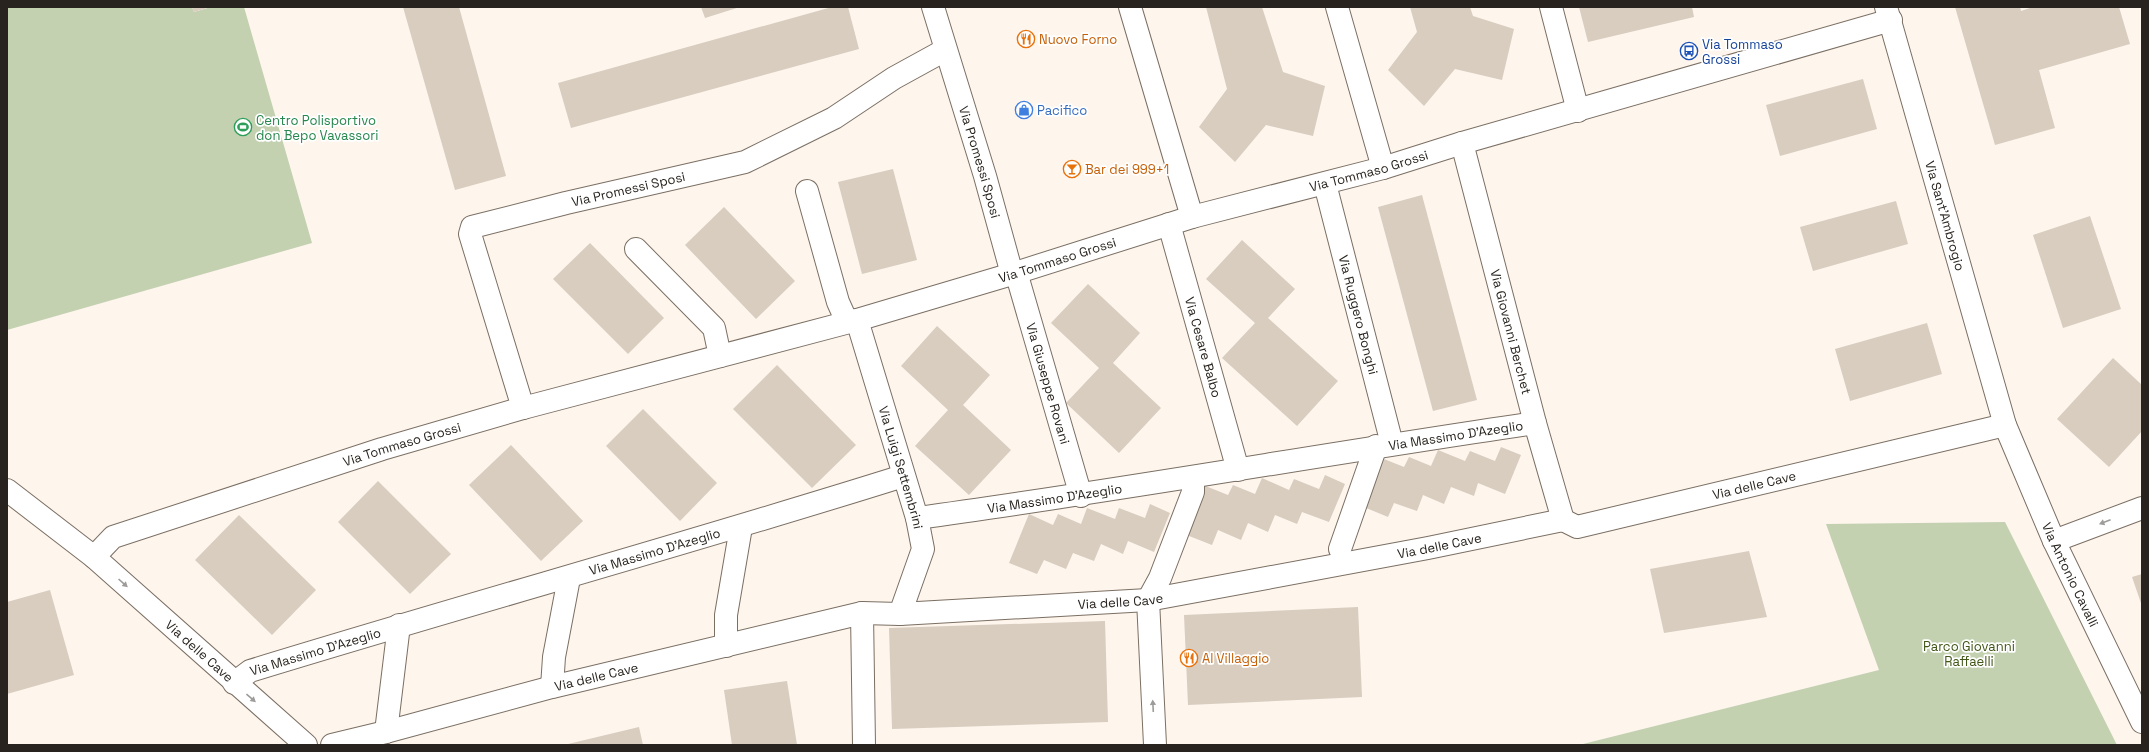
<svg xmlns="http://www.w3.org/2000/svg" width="2149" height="752" viewBox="0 0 2149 752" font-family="'Space Grotesk',sans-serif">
<rect width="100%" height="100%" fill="#fef5ed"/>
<g fill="#c3d1b1">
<path d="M 7,7 L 192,7 L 194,12 L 211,7 L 244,7 L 312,243 L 7,330 Z"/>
<path d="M 2005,522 L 2117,745 L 1579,745 L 1879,670 L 1826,524 Z"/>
</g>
<g fill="#d8cdbe">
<path d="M 192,7 L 210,7 L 194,12 Z"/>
<path d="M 403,7 L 459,7 L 506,176 L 455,190 Z"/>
<path d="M 701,7 L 740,7 L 705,18 Z"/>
<path d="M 832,7 L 848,7 L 859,49 L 571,128 L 558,83 Z"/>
<path d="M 1206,7 L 1262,7 L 1283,72 L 1325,86 L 1313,136 L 1266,125 L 1235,162 L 1199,127 L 1227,89 Z"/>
<path d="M 1410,7 L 1470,7 L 1473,16 L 1514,29 L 1502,80 L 1455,69 L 1424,106 L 1388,70 L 1417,32 Z"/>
<path d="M 1579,7 L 1692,7 L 1694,17 L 1588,42 Z"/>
<path d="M 1955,7 L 2020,7 L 2021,11 L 2033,7 L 2119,7 L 2130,44 L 2039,70 L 2055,128 L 1995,145 Z"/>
<path d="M 1863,79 L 1877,129 L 1780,156 L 1766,105 Z"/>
<path d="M 893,169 L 917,260 L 862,274 L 838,182 Z"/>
<path d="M 1422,195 L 1477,400 L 1433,411 L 1378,207 Z"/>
<path d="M 1896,201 L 1908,244 L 1813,271 L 1800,227 Z"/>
<path d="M 724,207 L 795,281 L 756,319 L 685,245 Z"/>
<path d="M 2090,216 L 2121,309 L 2063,328 L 2033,235 Z"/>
<path d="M 1242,240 L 1295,289 L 1268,318 L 1338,381 L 1297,426 L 1222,358 L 1255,323 L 1206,279 Z"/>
<path d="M 590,243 L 664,318 L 628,354 L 553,279 Z"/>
<path d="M 1088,284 L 1140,333 L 1113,363 L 1161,408 L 1119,453 L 1066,403 L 1099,368 L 1051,323 Z"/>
<path d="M 1927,323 L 1942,374 L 1850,401 L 1835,349 Z"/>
<path d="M 937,326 L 990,375 L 963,405 L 1011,450 L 969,495 L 915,446 L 948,410 L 901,366 Z"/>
<path d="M 2113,358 L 2142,385 L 2142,431 L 2109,467 L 2057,419 Z"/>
<path d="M 777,365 L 856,445 L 812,488 L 733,409 Z"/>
<path d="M 643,409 L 717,483 L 680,521 L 606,446 Z"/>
<path d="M 511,445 L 583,521 L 541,561 L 469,485 Z"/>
<path d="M 1501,447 L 1521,455 L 1505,494 L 1478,483 L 1474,496 L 1451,487 L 1444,504 L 1423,495 L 1417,511 L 1394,503 L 1388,517 L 1359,505 L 1379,457 L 1404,467 L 1409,457 L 1431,466 L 1438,450 L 1465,461 L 1470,451 L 1495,461 Z"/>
<path d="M 1325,475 L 1345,484 L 1329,522 L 1302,512 L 1297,524 L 1275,515 L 1268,532 L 1248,523 L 1241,540 L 1218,530 L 1212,545 L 1184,534 L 1203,485 L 1228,495 L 1233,485 L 1255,494 L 1262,478 L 1289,490 L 1294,479 L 1319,489 Z"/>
<path d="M 378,481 L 451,554 L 410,594 L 338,522 Z"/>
<path d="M 1150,504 L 1170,513 L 1154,552 L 1128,541 L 1123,554 L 1101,544 L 1094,561 L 1073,553 L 1066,569 L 1044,560 L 1037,574 L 1009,563 L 1029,514 L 1053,525 L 1058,514 L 1081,524 L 1087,508 L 1115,519 L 1119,508 L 1145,518 Z"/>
<path d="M 239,515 L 316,590 L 272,635 L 195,560 Z"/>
<path d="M 1749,551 L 1767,617 L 1664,633 L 1650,569 Z"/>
<path d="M 2142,574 L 2142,606 L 2132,577 Z"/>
<path d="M 50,590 L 74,675 L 7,694 L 7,602 Z"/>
<path d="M 1358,607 L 1362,697 L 1188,705 L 1184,615 Z"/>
<path d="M 1105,621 L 1108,722 L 892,729 L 889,628 Z"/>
<path d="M 787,681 L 797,745 L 732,745 L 724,690 Z"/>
<path d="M 639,727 L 643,745 L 568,745 L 568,744 Z"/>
</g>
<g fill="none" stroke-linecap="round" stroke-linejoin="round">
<defs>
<g id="minor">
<path id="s1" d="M 933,7 L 985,176 L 1012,274"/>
<path d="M 1130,7 L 1192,217"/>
<path d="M 1337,7 L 1383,168"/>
<path d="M 1551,7 L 1578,111"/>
<path id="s2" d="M 1886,7 L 2005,425 L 2054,541 L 2142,722"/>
<path id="s3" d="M 1462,143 L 1535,423 L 1563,520"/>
<path id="s4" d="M 1325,184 L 1392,444"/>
<path d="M 807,191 L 838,302 L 847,322"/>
<path id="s5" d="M 1169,224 L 1238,470"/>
<path d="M 636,249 L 714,328 L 720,356"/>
<path id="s6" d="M 1016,272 L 1081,496"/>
<path id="s7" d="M 857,320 L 917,518 L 923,549 L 900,614"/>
<path id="s8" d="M 523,408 L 470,234 L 472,227 L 566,203 L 745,162 L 834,118 L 894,78 L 945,50"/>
<path id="s9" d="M 7,490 L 94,557 L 306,745"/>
<path id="s10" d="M 917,518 C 1124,490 1329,453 1535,423"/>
<path d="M 2054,541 L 2142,508"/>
<path d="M 1340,549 L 1376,446"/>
<path id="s11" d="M 94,557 L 113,537 L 382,449 L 523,408 L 857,320 L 1012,274 L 1192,217 L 1383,168 L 1462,143 L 1891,20"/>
<path d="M 862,613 L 864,745"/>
<path d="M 726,646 L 726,615 L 741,527"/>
<path id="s12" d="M 234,683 L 250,671 C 468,604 687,544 903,476"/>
<path d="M 552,687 L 554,657 L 569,578"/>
<path d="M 386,732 L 399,625"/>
<path id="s13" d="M 332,745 L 386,732 L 552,687 L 862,613 L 900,614 L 1148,600 L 1428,548 L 1563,520 L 1577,527 L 2005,425"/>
<path d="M 1155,745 L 1148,600 L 1160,578 L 1193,492 L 1193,478"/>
</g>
</defs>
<use href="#minor" stroke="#7b6f63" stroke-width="24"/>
<use href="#minor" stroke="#fff" stroke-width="22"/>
</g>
<defs><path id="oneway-solid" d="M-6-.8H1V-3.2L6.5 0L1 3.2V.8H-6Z"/></defs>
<g fill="#9e9c9a">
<use href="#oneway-solid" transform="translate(2105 522) rotate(159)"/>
<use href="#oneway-solid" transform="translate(123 583) rotate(42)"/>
<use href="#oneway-solid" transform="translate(251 698) rotate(41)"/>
<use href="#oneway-solid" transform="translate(1153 706) rotate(-93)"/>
</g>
<defs>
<symbol id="restaurant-ring" viewBox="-11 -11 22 22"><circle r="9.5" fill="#fff" stroke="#e8710a" stroke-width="1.5"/><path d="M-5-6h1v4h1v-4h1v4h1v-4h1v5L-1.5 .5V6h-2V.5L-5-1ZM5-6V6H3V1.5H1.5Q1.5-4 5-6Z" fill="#e8710a"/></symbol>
<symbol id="bus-ring" viewBox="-11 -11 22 22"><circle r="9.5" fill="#fff" stroke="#1a4fb4" stroke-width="1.5"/><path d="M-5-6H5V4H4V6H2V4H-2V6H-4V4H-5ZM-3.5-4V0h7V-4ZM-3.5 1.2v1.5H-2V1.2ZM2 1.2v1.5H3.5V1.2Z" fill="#1a4fb4"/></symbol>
<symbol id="shop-ring" viewBox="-11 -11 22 22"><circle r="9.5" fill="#fff" stroke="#3f7fe0" stroke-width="1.5"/><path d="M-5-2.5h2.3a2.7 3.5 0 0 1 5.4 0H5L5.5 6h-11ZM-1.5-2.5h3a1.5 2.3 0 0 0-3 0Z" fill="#3f7fe0"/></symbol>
<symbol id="stadium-ring" viewBox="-11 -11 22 22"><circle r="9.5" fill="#fff" stroke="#2e9e5b" stroke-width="1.5"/><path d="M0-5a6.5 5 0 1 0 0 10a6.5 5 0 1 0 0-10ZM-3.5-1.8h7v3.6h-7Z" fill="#2e9e5b"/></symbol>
<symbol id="bar-ring" viewBox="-11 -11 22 22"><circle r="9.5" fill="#fff" stroke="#e8710a" stroke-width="1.5"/><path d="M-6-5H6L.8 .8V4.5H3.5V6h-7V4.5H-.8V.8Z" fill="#e8710a"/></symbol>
</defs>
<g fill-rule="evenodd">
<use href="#restaurant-ring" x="1016" y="29" width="20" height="20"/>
<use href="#bus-ring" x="1679" y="41" width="20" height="20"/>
<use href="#shop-ring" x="1014" y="100" width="20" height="20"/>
<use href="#stadium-ring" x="233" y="117" width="20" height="20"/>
<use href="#bar-ring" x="1062" y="159" width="20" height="20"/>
<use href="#restaurant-ring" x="1179" y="648" width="20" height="20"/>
</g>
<g text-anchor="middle" stroke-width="3.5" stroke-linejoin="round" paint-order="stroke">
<g font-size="13" fill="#c56008" stroke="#fff" text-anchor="start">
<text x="1039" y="44">Nuovo Forno</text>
<text x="1085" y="174">Bar dei 999+1</text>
<text x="1202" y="663">Al Villaggio</text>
</g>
<g font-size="13" fill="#164399" stroke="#fff" text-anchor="start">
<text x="1702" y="49">Via Tommaso<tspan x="1702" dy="15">Grossi</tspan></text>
</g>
<g font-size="13" fill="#366cbe" stroke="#fff" text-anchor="start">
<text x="1037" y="115">Pacifico</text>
</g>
<g font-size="13" fill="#27864d" stroke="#fff" text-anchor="start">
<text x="256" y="125">Centro Polisportivo<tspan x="256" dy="15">don Bepo Vavassori</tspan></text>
</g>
<g font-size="13" fill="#28231e" stroke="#fff">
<text dy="5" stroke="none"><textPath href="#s1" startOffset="162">Via Promessi Sposi</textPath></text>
<text dy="5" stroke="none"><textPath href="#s11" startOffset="1336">Via Tommaso Grossi</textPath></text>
<text dy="5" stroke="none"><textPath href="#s8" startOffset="350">Via Promessi Sposi</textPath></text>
<text dy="5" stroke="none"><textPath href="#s2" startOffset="217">Via Sant'Ambrogio</textPath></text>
<text dy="5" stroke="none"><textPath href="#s11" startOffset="1012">Via Tommaso Grossi</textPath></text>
<text dy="5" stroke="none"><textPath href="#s4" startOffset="135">Via Ruggero Bonghi</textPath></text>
<text dy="5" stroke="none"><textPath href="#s3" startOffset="195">Via Giovanni Berchet</textPath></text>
<text dy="5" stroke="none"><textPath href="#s5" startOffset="128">Via Cesare Balbo</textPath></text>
<text dy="5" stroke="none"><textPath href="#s6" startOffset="116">Via Giuseppe Rovani</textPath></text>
<text dy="5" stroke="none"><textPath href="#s10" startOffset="545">Via Massimo D'Azeglio</textPath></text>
<text dy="5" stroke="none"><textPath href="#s11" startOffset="331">Via Tommaso Grossi</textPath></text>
<text dy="5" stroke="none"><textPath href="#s7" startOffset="154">Via Luigi Settembrini</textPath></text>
<text dy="5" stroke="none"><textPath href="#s13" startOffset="1453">Via delle Cave</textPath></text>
<text dy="5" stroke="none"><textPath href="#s10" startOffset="139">Via Massimo D'Azeglio</textPath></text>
<text dy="5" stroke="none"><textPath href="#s13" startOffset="1129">Via delle Cave</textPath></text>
<text dy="5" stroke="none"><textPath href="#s12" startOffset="442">Via Massimo D'Azeglio</textPath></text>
<text dy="5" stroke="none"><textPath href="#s2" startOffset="598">Via Antonio Cavalli</textPath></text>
<text dy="5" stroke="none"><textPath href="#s13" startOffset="805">Via delle Cave</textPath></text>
<text dy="5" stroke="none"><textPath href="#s9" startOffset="251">Via delle Cave</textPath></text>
<text dy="5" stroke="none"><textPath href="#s12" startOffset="88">Via Massimo D'Azeglio</textPath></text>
<text dy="5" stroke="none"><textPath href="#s13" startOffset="273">Via delle Cave</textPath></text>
</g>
<g font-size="13" fill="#415617" stroke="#fff">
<text x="1969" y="651">Parco Giovanni<tspan x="1969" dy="15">Raffaelli</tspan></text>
</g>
</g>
<rect width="2149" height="752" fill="none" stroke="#28231e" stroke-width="16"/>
</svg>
